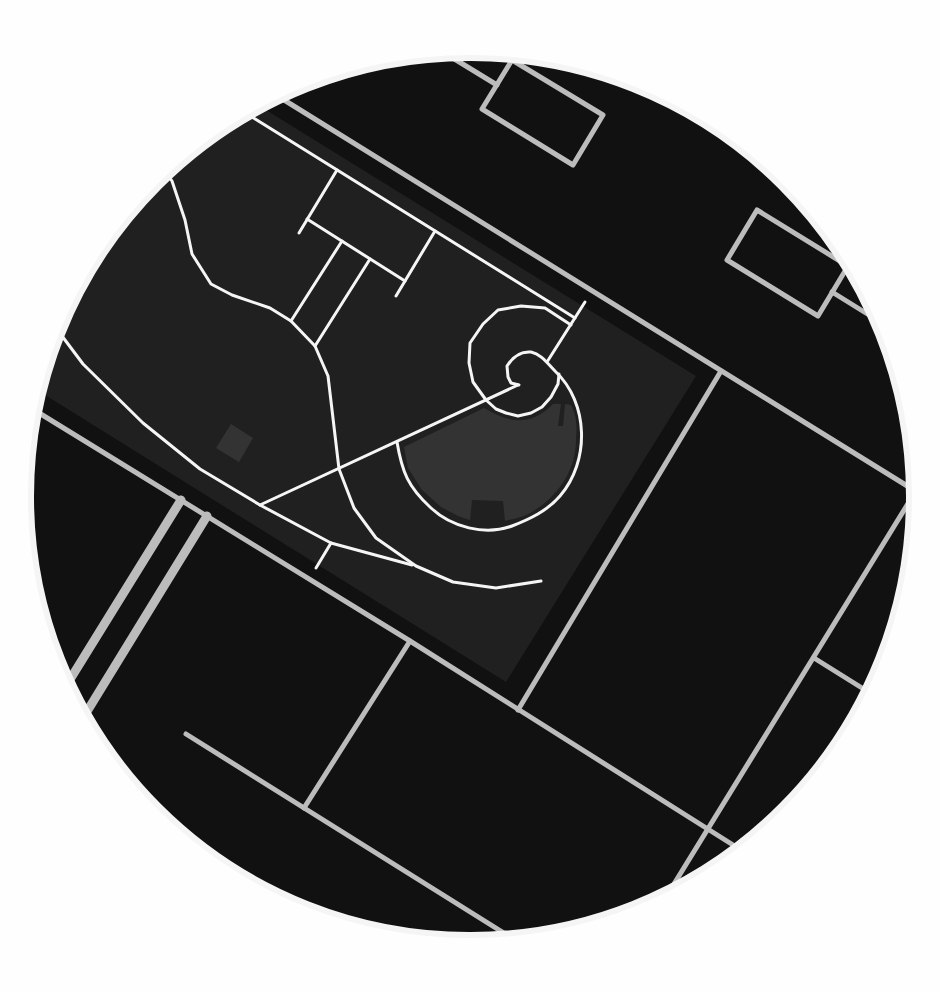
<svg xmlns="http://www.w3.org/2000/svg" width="940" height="993" viewBox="0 0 940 993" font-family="Overpass,sans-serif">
<rect width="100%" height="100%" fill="#111"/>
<path fill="#202020" d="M 258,105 L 696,376 L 506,682 L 37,390 L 57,325 L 98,248 L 154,180 L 222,124 Z"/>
<g fill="#333">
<path d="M 553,404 L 561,404 L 558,426 L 563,426 L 565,404 L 571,405 C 577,416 577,427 576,439 C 576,468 561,492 538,508 C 534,510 531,513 528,514 C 521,518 512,519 505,521 L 503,501 L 472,500 L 470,520 L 458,516 L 441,507 L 422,490 L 408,468 L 404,447 L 484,408 C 510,423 530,427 553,404 Z"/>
<path d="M 231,424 L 253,438 L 239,462 L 216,448 Z"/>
</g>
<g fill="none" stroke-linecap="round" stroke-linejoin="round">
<g stroke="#f5f5f5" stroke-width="3">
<path d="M 244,112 L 575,318"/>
<path d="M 165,171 L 172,181 L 185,220 L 192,254 L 211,284 L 232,295 L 270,308 L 291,321 L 315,346 L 328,376 L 339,469 L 354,508 L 376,538 L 416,566 L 453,582 L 496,588 L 541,581"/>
<path d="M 307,219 L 405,281"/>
<path d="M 299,233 L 337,170"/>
<path d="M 396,296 L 435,231"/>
<path d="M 291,321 L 342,241"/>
<path d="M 56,328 L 83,364 L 143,423 L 200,469 L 260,505 L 331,543 L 412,565"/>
<path d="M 315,346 L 370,259"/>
<path d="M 547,362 L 585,302"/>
<path d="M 559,374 L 558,384 L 551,397 L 542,407 L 531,413 L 518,416 L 506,413 L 496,409 L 486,400 L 473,382 L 469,363 L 470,343 L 483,324 L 498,310 L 521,306 L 545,308 L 571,325"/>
<path d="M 397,442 C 402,472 408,487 431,508 C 451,527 485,536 512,526 C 530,519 547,511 560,496 C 590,461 589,403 555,371 C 548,364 541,354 531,352 C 520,351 512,358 507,366 L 508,377 L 511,383 L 519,385"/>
<path d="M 260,505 L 518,385"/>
<path d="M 316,568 L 331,543"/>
</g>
<g stroke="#bcbcbc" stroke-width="5">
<path d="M 443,52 L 497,85"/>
<path d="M 512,60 L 603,115 L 573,165 L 482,109 Z"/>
<path d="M 276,95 L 917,492"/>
<path d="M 757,210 L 848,266 L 818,316 L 727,260 Z"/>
<path d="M 832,292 L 882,323"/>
<path d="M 31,408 L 410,641 L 741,850"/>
<path d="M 814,658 L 870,693"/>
<path d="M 518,710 L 721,371"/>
<path d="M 186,734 L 515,940"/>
<path d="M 304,808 L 410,641"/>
<path d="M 666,897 L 917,489"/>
</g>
<g stroke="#bcbcbc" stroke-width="9">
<path d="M 66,686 L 181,500"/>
<path d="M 83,718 L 207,516"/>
</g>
</g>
<path d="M0 0H940V993H0ZM469 58H471A438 438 0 0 1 909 496V497A438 438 0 0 1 471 935H469A438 438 0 0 1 31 497V496A438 438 0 0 1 469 58Z" fill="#fefefe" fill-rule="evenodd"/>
<path fill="none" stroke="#f5f5f5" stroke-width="6" d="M469 58H471A438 438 0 0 1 909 496V497A438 438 0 0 1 471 935H469A438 438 0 0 1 31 497V496A438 438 0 0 1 469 58Z"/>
</svg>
